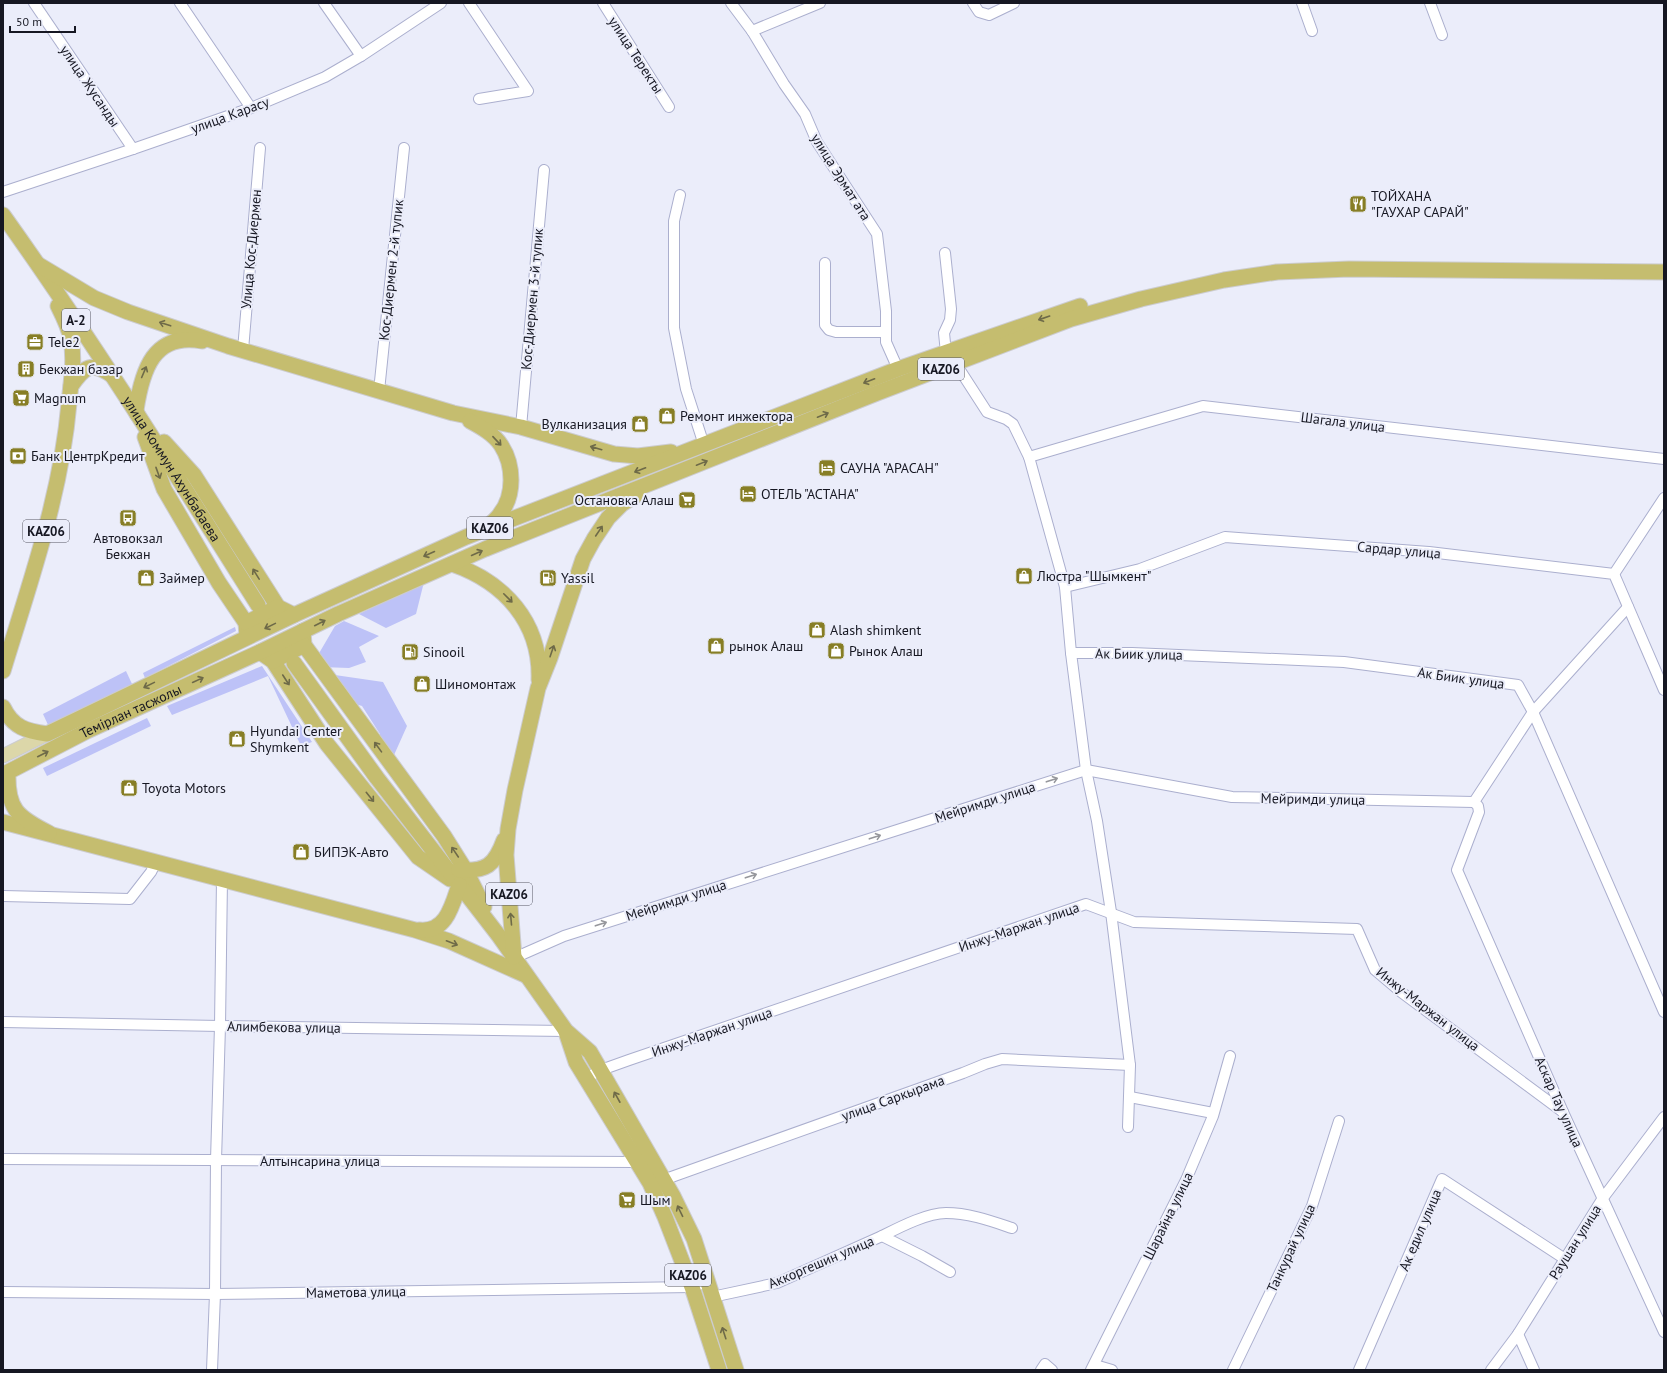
<svg xmlns="http://www.w3.org/2000/svg" width="1667" height="1373" viewBox="0 0 1667 1373" font-family="'PT Sans',sans-serif">
<rect width="100%" height="100%" fill="#ebedfa"/>
<g fill="#bdc2f7">
<path d="M 424,582 L 416,614 L 386,628 L 359,614 Z"/>
<path d="M 344,621 L 379,636 L 359,647 L 366,662 L 349,668 L 321,667 L 318,655 L 335,626 Z"/>
<path d="M 235,627 L 236,631 L 145,678 L 143,673 Z"/>
<path d="M 262,666 L 312,742 L 301,746 L 268,676 L 172,715 L 167,706 Z"/>
<path d="M 126,671 L 132,684 L 49,727 L 43,714 Z"/>
<path d="M 328,674 L 383,682 L 407,726 L 390,764 L 376,743 L 380,734 L 362,706 L 349,702 Z"/>
<path d="M 147,718 L 151,726 L 47,776 L 43,768 Z"/>
</g>
<g fill="none" stroke-linecap="round" stroke-linejoin="round">
<defs>
<g id="minor">
<path d="M 34,3 L 133,149"/>
<path d="M 180,3 L 251,108"/>
<path d="M 324,3 L 361,56"/>
<path d="M 469,3 L 528,91 L 479,99"/>
<path d="M 603,3 L 669,107"/>
<path d="M 731,3 L 752,31 L 784,84 L 805,114 L 817,142 L 877,234 L 886,311 L 886,342 L 898,369"/>
<path d="M 973,3 L 979,12 L 989,15 L 1014,3"/>
<path d="M 1302,3 L 1312,31"/>
<path d="M 1430,3 L 1442,35"/>
<path d="M 752,31 L 820,3"/>
<path d="M 3,192 L 133,149 L 251,108 L 325,77 L 361,56 L 441,3"/>
<path d="M 680,195 L 674,221 L 674,328 L 686,389 L 704,445"/>
<path d="M 945,253 L 951,309 L 950,320 L 944,333 L 946,353"/>
<path d="M 825,263 L 825,325 L 829,330 L 836,332 L 886,332"/>
<path d="M 243,350 L 260,148"/>
<path d="M 956,364 L 987,412 L 1006,419 L 1013,424 L 1029,457 L 1065,587 L 1071,653 L 1086,770 L 1097,821 L 1111,912 L 1130,1065 L 1128,1127"/>
<path d="M 379,391 L 404,148"/>
<path d="M 521,427 L 544,170"/>
<path d="M 1029,457 L 1203,406 L 1664,459"/>
<path d="M 1614,574 L 1664,498"/>
<path d="M 1065,587 L 1140,569 L 1225,537 L 1429,552 L 1614,574 L 1664,690"/>
<path d="M 1628,607 L 1533,712 L 1474,802 L 1478,806 L 1479,812 L 1457,870 L 1563,1112 L 1664,1332"/>
<path d="M 1071,653 L 1132,653 L 1344,662 L 1518,685 L 1533,712 L 1664,1012"/>
<path d="M 3,896 L 130,899 L 151,872 L 156,862"/>
<path d="M 514,958 L 564,936 L 1086,770 L 1232,797 L 1474,802"/>
<path d="M 3,1022 L 220,1026 L 566,1031"/>
<path d="M 586,1078 L 601,1070 L 629,1060 L 1086,904 L 1134,922 L 1357,929 L 1375,970 L 1401,992 L 1563,1112"/>
<path d="M 1130,1097 L 1213,1113"/>
<path d="M 3,1159 L 637,1162"/>
<path d="M 663,1180 L 963,1073 L 985,1064 L 1002,1059 L 1130,1065"/>
<path d="M 950,1272 L 922,1256 L 882,1236 C 900,1227 927,1213 946,1213 C 969,1213 991,1221 1012,1228"/>
<path d="M 3,1292 L 215,1294 L 692,1287 L 708,1282"/>
<path d="M 712,1297 L 777,1283 L 882,1236"/>
<path d="M 1518,1334 L 1534,1370"/>
<path d="M 1095,1365 L 1112,1370"/>
<path d="M 212,1370 L 215,1294 L 216,1160 L 220,1026 L 222,879"/>
<path d="M 1041,1370 L 1045,1364 L 1052,1370"/>
<path d="M 1091,1370 L 1186,1180 L 1213,1116 L 1230,1056"/>
<path d="M 1233,1370 L 1312,1206 L 1339,1121"/>
<path d="M 1359,1370 L 1442,1179 L 1565,1259"/>
<path d="M 1491,1370 L 1518,1334 L 1603,1198 L 1664,1117"/>
</g>
<path id="major" d="M 3,756 L 47,734"/>
<g id="highway">
<path id="s1" d="M 3,215 C 93,341 175,473 258,605"/>
<path d="M 39,265 L 94,298 L 128,312 L 228,346 L 453,413 L 521,427 L 614,454 L 638,456 L 671,452"/>
<path d="M 71,386 C 85,366 91,361 113,376"/>
<path d="M 137,414 L 136,410 C 142,371 153,332 202,341"/>
<path d="M 470,421 C 481,427 494,434 501,445 C 514,465 515,495 500,514 C 497,519 491,523 487,527"/>
<path d="M 145,437 L 164,489 L 219,583 L 246,623 L 247,637"/>
<path d="M 164,442 L 194,475 L 278,607 L 294,615"/>
<path d="M 452,564 C 504,582 541,622 539,680"/>
<path d="M 246,623 L 278,607"/>
<path d="M 303,631 L 304,645 L 444,836 L 466,871 L 484,907"/>
<path d="M 260,652 L 273,661 L 327,744 L 418,857 L 450,879"/>
<path d="M 273,661 L 304,645"/>
<path d="M 294,663 L 377,778 L 499,936 L 566,1031 L 590,1052 L 673,1196 L 694,1239 L 736,1370"/>
<path d="M 3,671 C 30,582 61,496 69,403 C 71,382 75,360 71,339 C 69,328 63,316 58,306"/>
<path d="M 3,707 C 13,728 27,731 47,734 L 294,615 L 466,537 L 898,369 L 1080,306"/>
<path d="M 3,822 L 415,930 L 449,941 L 525,975"/>
<path id="s2" d="M 49,833 C 17,817 7,809 8,772 L 87,731 L 260,652 L 338,614 L 485,549 L 877,393 L 1071,319 L 1141,299 L 1224,280 L 1277,272 L 1349,269 L 1664,272"/>
<path d="M 459,870 C 486,872 495,865 504,840"/>
<path d="M 419,930 C 446,933 452,906 459,885"/>
<path d="M 514,957 L 506,855 L 508,829 L 515,790 L 538,688 L 550,658 L 583,559 L 594,539 L 608,518 L 622,504 L 636,495"/>
<path d="M 566,1032 L 576,1062 L 650,1183 L 665,1217 L 692,1287 L 719,1370"/>
</g>
</defs>
<use href="#minor" stroke="#abafce" stroke-width="12"/>
<use href="#major" stroke="#ccccce" stroke-width="15"/>
<use href="#highway" stroke="#ccccce" stroke-width="17"/>
<use href="#minor" stroke="#fff" stroke-width="10"/>
<use href="#major" stroke="#dcd7a9" stroke-width="13"/>
<use href="#highway" stroke="#c5bd6f" stroke-width="15"/>
</g>
<defs><path id="oneway-shaft" d="M-6 0H5M1.5-3L5.5 0L1.5 3" fill="none" stroke-width="1.6" stroke-linecap="round" stroke-linejoin="round"/></defs>
<g stroke="#6e6a48">
<use href="#oneway-shaft" transform="translate(1044 318) rotate(161)"/>
<use href="#oneway-shaft" transform="translate(165 324) rotate(-162)"/>
<use href="#oneway-shaft" transform="translate(144 372) rotate(-67)"/>
<use href="#oneway-shaft" transform="translate(869 381) rotate(159)"/>
<use href="#oneway-shaft" transform="translate(823 415) rotate(-22)"/>
<use href="#oneway-shaft" transform="translate(497 441) rotate(47)"/>
<use href="#oneway-shaft" transform="translate(596 448) rotate(-164)"/>
<use href="#oneway-shaft" transform="translate(702 463) rotate(-22)"/>
<use href="#oneway-shaft" transform="translate(640 470) rotate(159)"/>
<use href="#oneway-shaft" transform="translate(158 473) rotate(70)"/>
<use href="#oneway-shaft" transform="translate(599 531) rotate(-56)"/>
<use href="#oneway-shaft" transform="translate(477 553) rotate(-24)"/>
<use href="#oneway-shaft" transform="translate(429 554) rotate(156)"/>
<use href="#oneway-shaft" transform="translate(256 574) rotate(-122)"/>
<use href="#oneway-shaft" transform="translate(508 598) rotate(45)"/>
<use href="#oneway-shaft" transform="translate(320 623) rotate(-27)"/>
<use href="#oneway-shaft" transform="translate(270 626) rotate(154)"/>
<use href="#oneway-shaft" transform="translate(552 651) rotate(-71)"/>
<use href="#oneway-shaft" transform="translate(198 680) rotate(-25)"/>
<use href="#oneway-shaft" transform="translate(286 680) rotate(57)"/>
<use href="#oneway-shaft" transform="translate(149 685) rotate(154)"/>
<use href="#oneway-shaft" transform="translate(378 747) rotate(-126)"/>
<use href="#oneway-shaft" transform="translate(43 754) rotate(-27)"/>
<use href="#oneway-shaft" transform="translate(370 797) rotate(51)"/>
<use href="#oneway-shaft" transform="translate(455 852) rotate(-124)"/>
<use href="#oneway-shaft" transform="translate(511 919) rotate(-95)"/>
<use href="#oneway-shaft" transform="translate(452 943) rotate(21)"/>
<use href="#oneway-shaft" transform="translate(617 1097) rotate(-119)"/>
<use href="#oneway-shaft" transform="translate(680 1211) rotate(-116)"/>
<use href="#oneway-shaft" transform="translate(724 1333) rotate(-108)"/>
</g>
<g stroke="#96979c">
<use href="#oneway-shaft" transform="translate(1052 780) rotate(-18)"/>
<use href="#oneway-shaft" transform="translate(875 837) rotate(-18)"/>
<use href="#oneway-shaft" transform="translate(751 876) rotate(-18)"/>
<use href="#oneway-shaft" transform="translate(601 924) rotate(-18)"/>
</g>
<defs>
<symbol id="restaurant-square" viewBox="-11 -11 22 22"><rect x="-9" y="-9" width="18" height="18" rx="4" fill="#877e25" stroke="#ebedfa"/><path d="M-5-6h1v4h1v-4h1v4h1v-4h1v5L-1.5 .5V6h-2V.5L-5-1ZM5-6V6H3V1.5H1.5Q1.5-4 5-6Z" fill="#fff"/></symbol>
<symbol id="office-square" viewBox="-11 -11 22 22"><rect x="-9" y="-9" width="18" height="18" rx="4" fill="#877e25" stroke="#ebedfa"/><path d="M-6-3h4V-5.5h4V-3h4V5H-6ZM-1-4.5V-3h2v-1.5ZM-6 0V1H6V0Z" fill="#fff"/></symbol>
<symbol id="building-square" viewBox="-11 -11 22 22"><rect x="-9" y="-9" width="18" height="18" rx="4" fill="#877e25" stroke="#ebedfa"/><path d="M-4-6H4V6H1V3H-1V6H-4ZM-2.5-4.3h1.7v1.8h-1.7ZM.8-4.3h1.7v1.8H.8ZM-2.5-1h1.7V.8h-1.7ZM.8-1h1.7V.8H.8Z" fill="#fff"/></symbol>
<symbol id="supermarket-square" viewBox="-11 -11 22 22"><rect x="-9" y="-9" width="18" height="18" rx="4" fill="#877e25" stroke="#ebedfa"/><path d="M-6-5.5h2.5l.6 2H6L4.5 2H-2.5L-4.4-4H-6ZM-1.5 3.2a1.3 1.3 0 1 0 .1 0ZM3 3.2a1.3 1.3 0 1 0 .1 0Z" fill="#fff"/></symbol>
<symbol id="shop-square" viewBox="-11 -11 22 22"><rect x="-9" y="-9" width="18" height="18" rx="4" fill="#877e25" stroke="#ebedfa"/><path d="M-5-2.5h2.3a2.7 3.5 0 0 1 5.4 0H5L5.5 6h-11ZM-1.5-2.5h3a1.5 2.3 0 0 0-3 0Z" fill="#fff"/></symbol>
<symbol id="bank-square" viewBox="-11 -11 22 22"><rect x="-9" y="-9" width="18" height="18" rx="4" fill="#877e25" stroke="#ebedfa"/><path d="M-6-4H6V4H-6ZM0-2.3a2.3 2.3 0 1 0 0 4.6a2.3 2.3 0 1 0 0-4.6Z" fill="#fff"/></symbol>
<symbol id="hotel-square" viewBox="-11 -11 22 22"><rect x="-9" y="-9" width="18" height="18" rx="4" fill="#877e25" stroke="#ebedfa"/><path d="M-6-4.5h1.5V1H6V5H4.5V3h-9V5H-6ZM-4 0a1.8 1.8 0 1 1 3.6 0ZM.5 0V-2.5h3Q6-2.5 6 0Z" fill="#fff"/></symbol>
<symbol id="bus-square" viewBox="-11 -11 22 22"><rect x="-9" y="-9" width="18" height="18" rx="4" fill="#877e25" stroke="#ebedfa"/><path d="M-5-6H5V4H4V6H2V4H-2V6H-4V4H-5ZM-3.5-4V0h7V-4ZM-3.5 1.2v1.5H-2V1.2ZM2 1.2v1.5H3.5V1.2Z" fill="#fff"/></symbol>
<symbol id="fuel-square" viewBox="-11 -11 22 22"><rect x="-9" y="-9" width="18" height="18" rx="4" fill="#877e25" stroke="#ebedfa"/><path d="M-5.5-6h7V0h2V4h1.3V-2.5L3-4.5l.8-.8L6-3V5H2.5V1h-1V6h-7ZM-4.2-4.7v3.2H.2V-4.7Z" fill="#fff"/></symbol>
</defs>
<g fill-rule="evenodd">
<use href="#restaurant-square" x="1348" y="194" width="20" height="20"/>
<use href="#office-square" x="25" y="332" width="20" height="20"/>
<use href="#building-square" x="16" y="359" width="20" height="20"/>
<use href="#supermarket-square" x="11" y="388" width="20" height="20"/>
<use href="#shop-square" x="657" y="406" width="20" height="20"/>
<use href="#shop-square" x="630" y="414" width="20" height="20"/>
<use href="#bank-square" x="8" y="446" width="20" height="20"/>
<use href="#hotel-square" x="817" y="458" width="20" height="20"/>
<use href="#hotel-square" x="738" y="484" width="20" height="20"/>
<use href="#supermarket-square" x="677" y="490" width="20" height="20"/>
<use href="#bus-square" x="118" y="508" width="20" height="20"/>
<use href="#shop-square" x="1014" y="566" width="20" height="20"/>
<use href="#shop-square" x="136" y="568" width="20" height="20"/>
<use href="#fuel-square" x="538" y="568" width="20" height="20"/>
<use href="#shop-square" x="807" y="620" width="20" height="20"/>
<use href="#shop-square" x="706" y="636" width="20" height="20"/>
<use href="#shop-square" x="826" y="641" width="20" height="20"/>
<use href="#fuel-square" x="400" y="642" width="20" height="20"/>
<use href="#shop-square" x="412" y="674" width="20" height="20"/>
<use href="#shop-square" x="227" y="729" width="20" height="20"/>
<use href="#shop-square" x="119" y="778" width="20" height="20"/>
<use href="#shop-square" x="291" y="842" width="20" height="20"/>
<use href="#supermarket-square" x="617" y="1190" width="20" height="20"/>
</g>
<g text-anchor="middle" stroke-width="4" stroke-linejoin="round" paint-order="stroke">
<g fill="#ebedfa" stroke="#565763" stroke-width="1">
<rect x="62" y="309" width="28" height="22" rx="3"/>
<rect x="918" y="358" width="46" height="22" rx="3"/>
<rect x="467" y="517" width="46" height="22" rx="3"/>
<rect x="23" y="520" width="46" height="22" rx="3"/>
<rect x="486" y="883" width="46" height="22" rx="3"/>
<rect x="665" y="1264" width="46" height="22" rx="3"/>
</g>
<g font-size="13" font-weight="bold" fill="#161722">
<text x="76" y="325">A-2</text>
<text x="941" y="374">KАZ06</text>
<text x="490" y="533">KАZ06</text>
<text x="46" y="536">KАZ06</text>
<text x="509" y="899">KАZ06</text>
<text x="688" y="1280">KАZ06</text>
</g>
<g font-size="14" fill="#161722" stroke="#ebedfa">
<text transform="translate(636 55) rotate(57)" y="5">улица Теректы</text>
<text transform="translate(90 86) rotate(56)" y="5">улица Жусанды</text>
<text transform="translate(230 115) rotate(-20)" y="5">улица Карасу</text>
<text transform="translate(841 177) rotate(58)" y="5">улица Эрмат ата</text>
<text transform="translate(251 249) rotate(-85)" y="5">Улица Кос-Диермен</text>
<text transform="translate(391 270) rotate(-84)" y="5">Кос-Диермен 2-й тупик</text>
<text transform="translate(532 299) rotate(-85)" y="5">Кос-Диермен 3-й тупик</text>
<text transform="translate(1343 422) rotate(7)" y="5">Шагала улица</text>
<text dy="5" stroke="none"><textPath href="#s1" startOffset="305">улица Коммун Ахунбабаева</textPath></text>
<text transform="translate(1399 550) rotate(5)" y="5">Сардар улица</text>
<text transform="translate(1139 654) rotate(1)" y="5">Ак Биик улица</text>
<text transform="translate(1461 678) rotate(8)" y="5">Ак Биик улица</text>
<text dy="5" stroke="none"><textPath href="#s2" startOffset="217">Темірлан тасжолы</textPath></text>
<text transform="translate(1313 799) rotate(1)" y="5">Мейримди улица</text>
<text transform="translate(985 802) rotate(-18)" y="5">Мейримди улица</text>
<text transform="translate(676 900) rotate(-18)" y="5">Мейримди улица</text>
<text transform="translate(1019 927) rotate(-19)" y="5">Инжу-Маржан улица</text>
<text transform="translate(1428 1009) rotate(38)" y="5">Инжу-Маржан улица</text>
<text transform="translate(284 1027) rotate(1)" y="5">Алимбекова улица</text>
<text transform="translate(712 1032) rotate(-19)" y="5">Инжу-Маржан улица</text>
<text transform="translate(893 1098) rotate(-20)" y="5">улица Саркырама</text>
<text transform="translate(1559 1102) rotate(66)" y="5">Аскар Тау улица</text>
<text x="320" y="1166">Алтынсарина улица</text>
<text transform="translate(1168 1216) rotate(-64)" y="5">Шарайна улица</text>
<text transform="translate(1420 1230) rotate(-67)" y="5">Ак едил улица</text>
<text transform="translate(1575 1242) rotate(-58)" y="5">Раушан улица</text>
<text transform="translate(1291 1248) rotate(-65)" y="5">Танкурай улица</text>
<text transform="translate(821 1262) rotate(-23)" y="5">Аккоргешин улица</text>
<text transform="translate(356 1292) rotate(-1)" y="5">Маметова улица</text>
</g>
<g font-size="14" fill="#161722" stroke="#ebedfa" text-anchor="start">
<text x="1371" y="201">ТОЙХАНА<tspan x="1371" dy="16">"ГАУХАР САРАЙ"</tspan></text>
<text x="48" y="347">Tele2</text>
<text x="39" y="374">Бекжан базар</text>
<text x="34" y="403">Magnum</text>
<text x="680" y="421">Ремонт инжектора</text>
<text x="627" y="429" text-anchor="end">Вулканизация</text>
<text x="31" y="461">Банк ЦентрКредит</text>
<text x="840" y="473">САУНА "АРАСАН"</text>
<text x="761" y="499">ОТЕЛЬ "АСТАНА"</text>
<text x="674" y="505" text-anchor="end">Остановка Алаш</text>
<text x="128" y="543" text-anchor="middle">Автовокзал<tspan x="128" dy="16">Бекжан</tspan></text>
<text x="1037" y="581">Люстра "Шымкент"</text>
<text x="159" y="583">Займер</text>
<text x="561" y="583">Yassil</text>
<text x="830" y="635">Alash shimkent</text>
<text x="729" y="651">рынок Алаш</text>
<text x="849" y="656">Рынок Алаш</text>
<text x="423" y="657">Sinooil</text>
<text x="435" y="689">Шиномонтаж</text>
<text x="250" y="736">Hyundai Center<tspan x="250" dy="16">Shymkent</tspan></text>
<text x="142" y="793">Toyota Motors</text>
<text x="314" y="857">БИПЭК-Авто</text>
<text x="640" y="1205">Шым</text>
</g>
</g>
<rect width="1667" height="1373" fill="none" stroke="#161722" stroke-width="8"/>
<path d="M10 26v6h65v-6" fill="none" stroke="#161722" stroke-width="2"/>
<text x="16" y="26" font-size="12" fill="#161722" stroke="#ebedfa" stroke-width="3" paint-order="stroke">50 m</text>
</svg>
